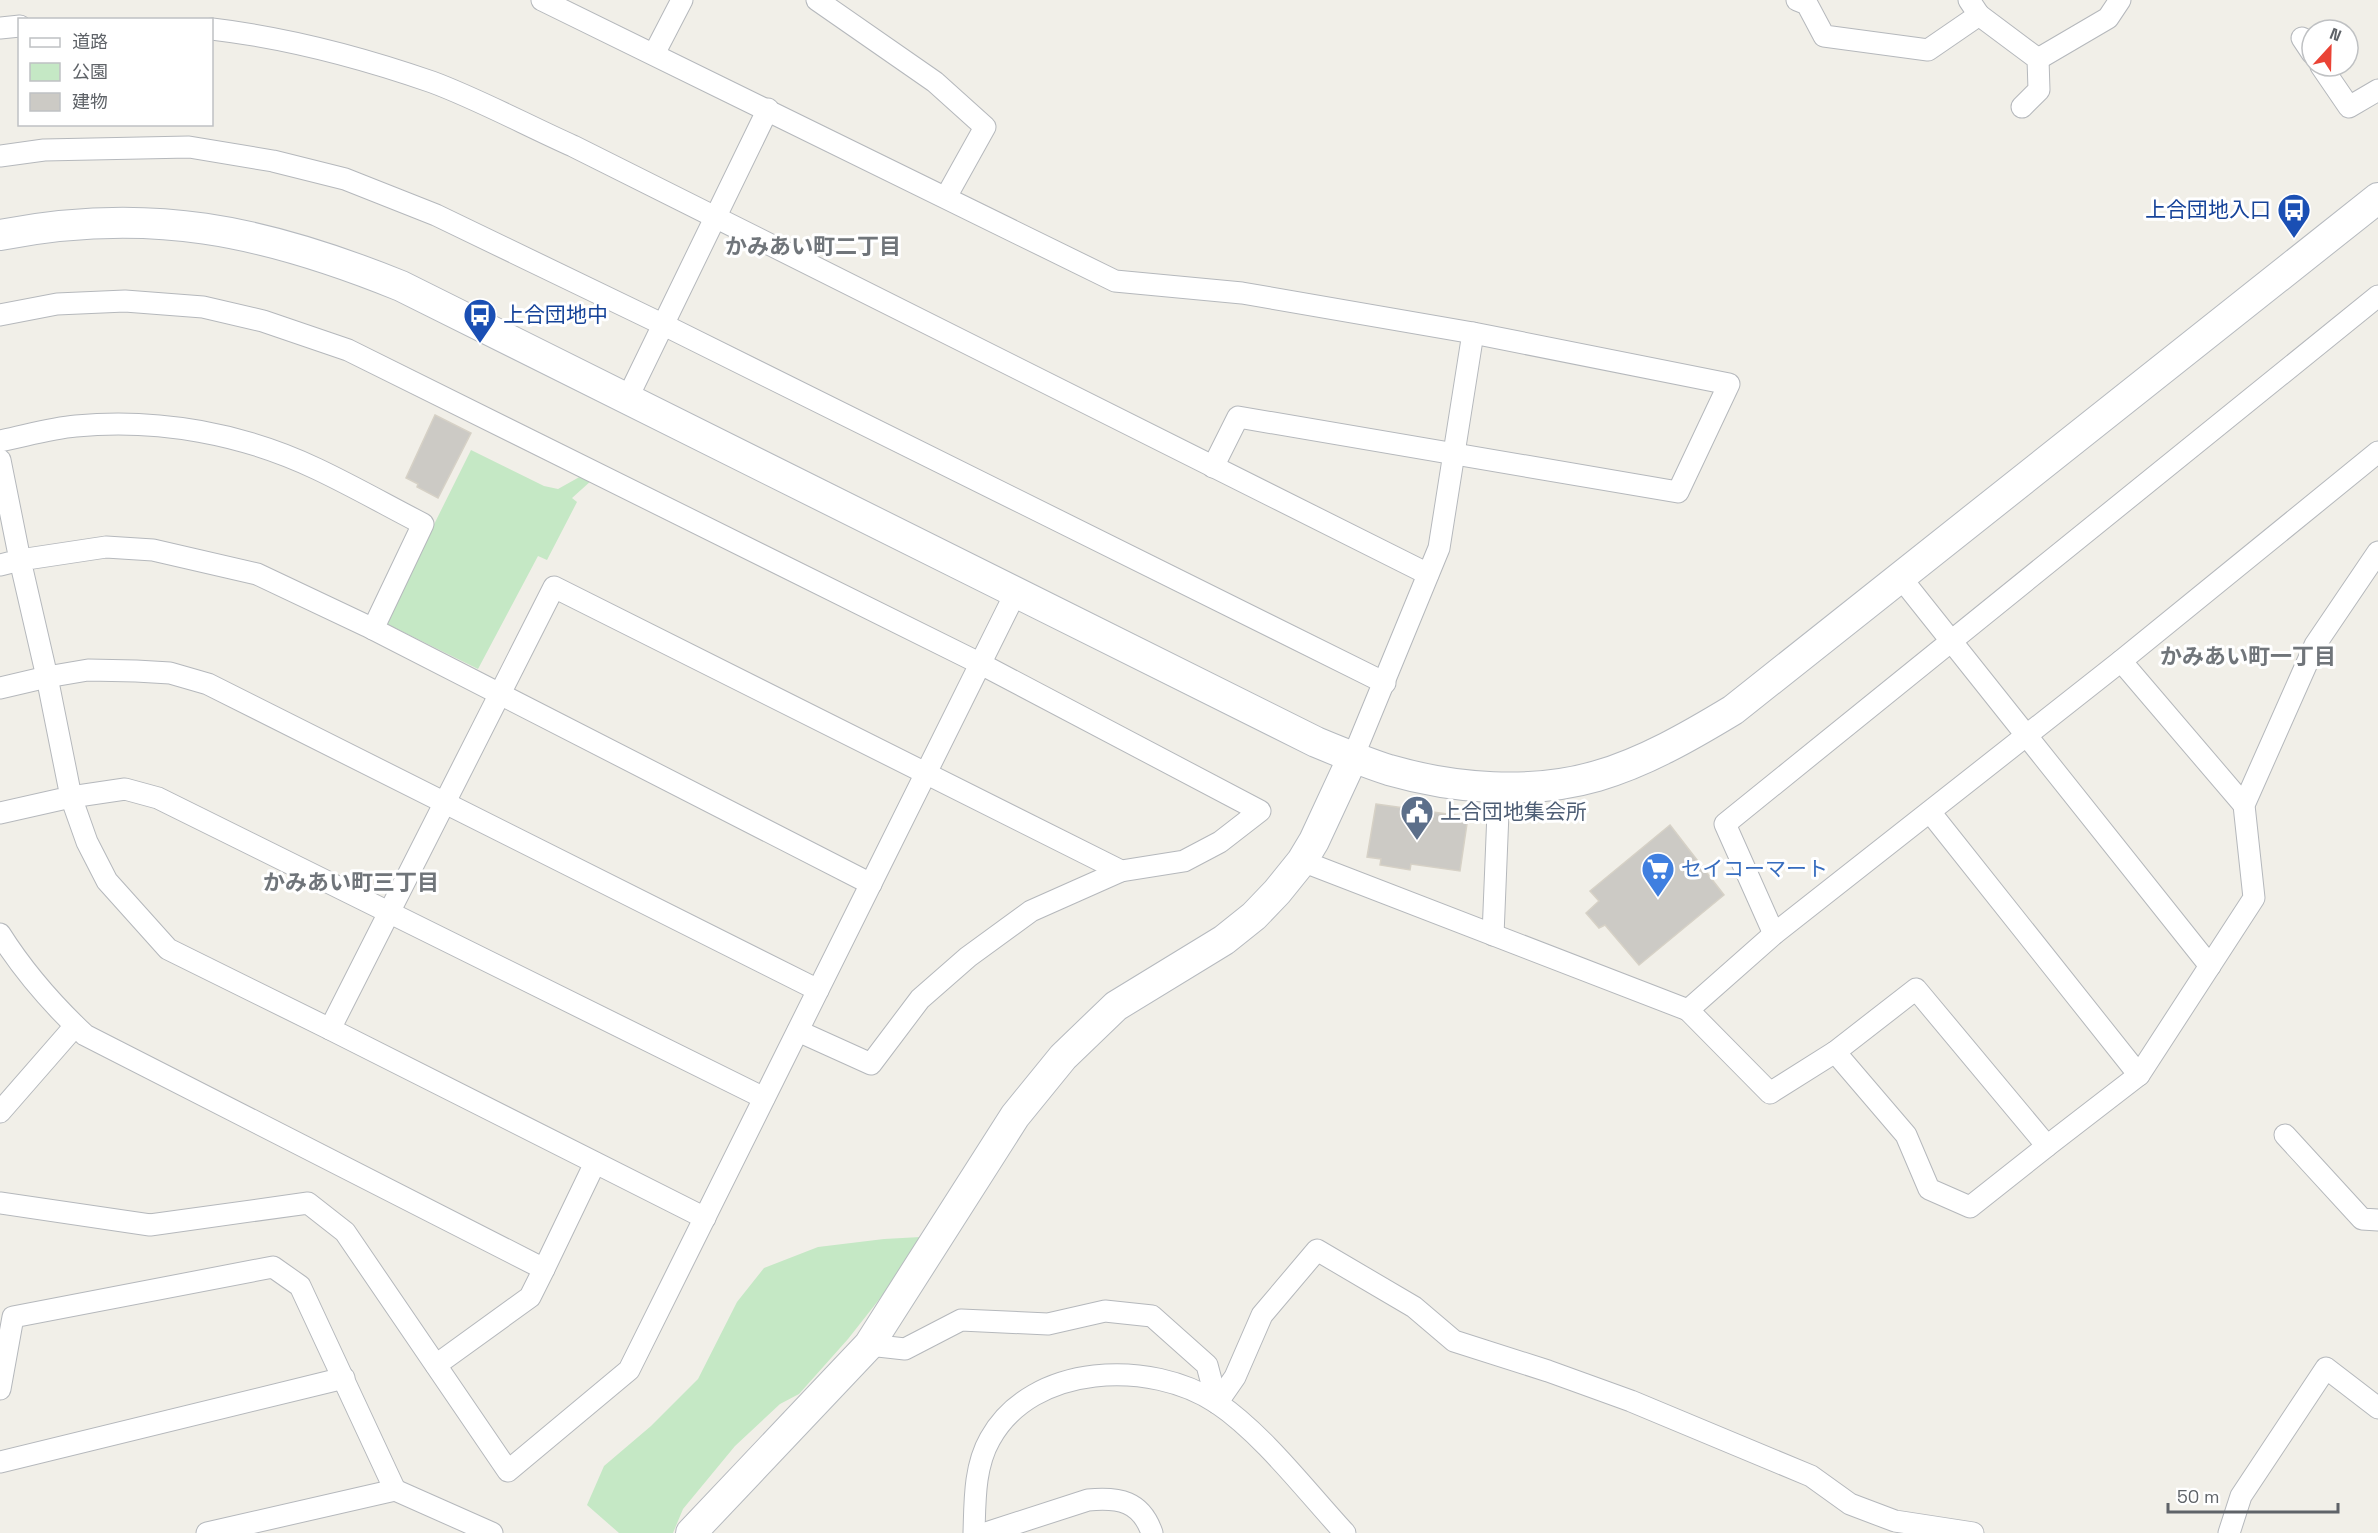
<svg xmlns="http://www.w3.org/2000/svg" width="2378" height="1533" viewBox="0 0 2378 1533" font-family="'Space Grotesk','Noto Sans JP',sans-serif">
<rect width="100%" height="100%" fill="#f1efe8"/>
<g fill="#c5e8c5">
<path d="M 471,450 L 544,486 L 558,489 L 583,475 L 592,480 L 572,498 L 577,502 L 547,560 L 538,556 L 478,669 L 385,623 Z"/>
<path d="M 939,1236 L 885,1292 L 848,1339 L 799,1394 L 780,1404 L 735,1446 L 683,1509 L 673,1533 L 619,1533 L 587,1505 L 604,1466 L 651,1426 L 698,1379 L 737,1302 L 764,1268 L 818,1247 L 884,1239 Z"/>
</g>
<g fill="#cccac5" stroke="#d6d1c6" stroke-width="1.5">
<path d="M 435,415 L 471,433 L 438,498 L 417,487 L 418,484 L 406,478 Z"/>
<path d="M 1376,804 L 1468,817 L 1460,871 L 1411,864 L 1410,870 L 1380,865 L 1381,859 L 1367,857 Z"/>
<path d="M 1670,825 L 1724,895 L 1639,965 L 1605,925 L 1599,928 L 1586,913 L 1599,901 L 1590,891 Z"/>
</g>
<g fill="none" stroke-linecap="round" stroke-linejoin="round">
<defs>
<g id="street">
<path d="M 542,0 L 1115,281 L 1242,293 L 1473,333 L 1729,384 L 1678,492 L 1238,417 L 1213,467"/>
<path d="M 817,0 L 935,82 L 985,127 L 946,197"/>
<path d="M 1797,0 L 1807,4 L 1824,36 L 1928,50 L 1979,15 L 1969,0"/>
<path d="M 1979,15 L 2038,59 L 2039,90 L 2022,107"/>
<path d="M 0,28 L 20,26"/>
<path d="M 212,29 C 288,38 360,57 432,82 C 478,99 528,126 573,146 L 1428,574"/>
<path d="M 2302,38 L 2312,53"/>
<path d="M 654,54 L 682,0"/>
<path d="M 2038,59 L 2108,18 L 2120,0"/>
<path d="M 2321,66 L 2349,107 L 2378,90"/>
<path d="M 0,156 L 44,150 L 189,147 L 273,161 L 345,179 L 436,215 L 664,325 L 1385,683"/>
<path d="M 0,315 L 57,304 L 125,301 L 203,307 L 263,321 L 348,350 L 981,664 L 1260,811 L 1220,842 L 1184,861 L 1121,871 L 554,587 L 330,1029 L 705,1218"/>
<path d="M 628,397 L 768,109"/>
<path d="M 0,441 C 25,436 51,428 76,426 C 158,418 244,434 317,469 C 353,486 388,506 423,524 L 373,629"/>
<path d="M 0,460 L 20,560 L 0,565"/>
<path d="M 1901,578 L 2210,966"/>
<path d="M 2121,661 L 2244,805"/>
<path d="M 0,688 L 47,677 L 71,797 L 0,813"/>
<path d="M 1353,757 L 1439,548 L 1473,333"/>
<path d="M 1930,812 L 2139,1075"/>
<path d="M 1302,861 L 1688,1010 L 1774,934 L 2121,661 L 2378,452"/>
<path d="M 0,934 C 24,972 52,1004 85,1035 L 544,1269 L 595,1163"/>
<path d="M 1774,934 L 1725,824 L 2378,296"/>
<path d="M 1493,935 L 1499,788"/>
<path d="M 818,990 L 208,684 L 170,673 L 136,671 L 88,670 L 47,677 L 20,560 L 106,547 L 153,550 L 257,574 L 367,626 L 871,884"/>
<path d="M 1688,1010 L 1770,1093 L 1835,1052 L 1916,989 L 2047,1146 L 2139,1075 L 2254,898 L 2244,805 L 2315,645 L 2378,552"/>
<path d="M 330,1029 L 168,949 L 107,881 L 87,842 L 71,797 L 125,789 L 158,798 L 764,1098"/>
<path d="M 798,1031 L 871,1064 L 920,999 L 968,957 L 1031,911 L 1121,871"/>
<path d="M 1835,1052 L 1906,1135 L 1929,1189 L 1970,1207 L 2047,1146"/>
<path d="M 0,1112 L 75,1026"/>
<path d="M 2285,1135 L 2362,1219 L 2378,1220"/>
<path d="M 0,1203 L 150,1225 L 308,1203 L 345,1232 L 508,1471 L 629,1370 L 1016,592"/>
<path d="M 869,1345 L 905,1349 L 961,1320 L 1048,1324 L 1105,1311 L 1152,1316 L 1207,1365 L 1217,1403"/>
<path d="M 436,1365 L 530,1297 L 544,1269"/>
<path d="M 0,1389 L 13,1317 L 273,1267 L 300,1286 L 395,1490 L 207,1533"/>
<path d="M 1217,1403 L 1235,1377 L 1262,1315 L 1317,1250 L 1414,1307 L 1454,1341 L 1548,1371 L 1631,1401 L 1811,1476 L 1850,1504 L 1895,1521 L 1973,1533"/>
<path d="M 0,1462 L 344,1378"/>
<path d="M 395,1490 L 492,1533"/>
<path d="M 974,1533 C 975,1502 974,1467 990,1439 C 1032,1363 1151,1359 1217,1403 C 1263,1434 1307,1492 1345,1533"/>
<path d="M 986,1533 L 1088,1500 C 1119,1497 1141,1501 1152,1533"/>
<path d="M 2229,1533 L 2241,1496 L 2326,1368 L 2378,1408"/>
</g>
<g id="secondary">
<path d="M 0,235 C 149,206 263,230 401,286 L 1316,742 C 1340,752 1364,762 1389,770 C 1455,789 1531,795 1597,776 C 1645,762 1690,736 1733,710 L 2378,198"/>
<path d="M 691,1533 L 869,1345 L 1015,1116 L 1063,1057 L 1116,1006 L 1224,940 L 1254,916 L 1277,892 L 1302,861 L 1314,841 L 1353,757"/>
</g>
</defs>
<use href="#street" stroke="#b5b8bc" stroke-width="23"/>
<use href="#secondary" stroke="#b6babf" stroke-width="32"/>
<use href="#street" stroke="#fff" stroke-width="21"/>
<use href="#secondary" stroke="#fff" stroke-width="30"/>
</g>
<defs>
<symbol id="bus-pin" viewBox="-11 -11 22 30"><path d="M0 17L-7.5 6A9.5 9.5 0 1 1 7.5 6Z" fill="#1a4fb4" stroke="#fff"/><path d="M-5-6H5V4H4V6H2V4H-2V6H-4V4H-5ZM-3.5-4V0h7V-4ZM-3.5 1.2v1.5H-2V1.2ZM2 1.2v1.5H3.5V1.2Z" fill="#fff"/></symbol>
<symbol id="civic-pin" viewBox="-11 -11 22 30"><path d="M0 17L-7.5 6A9.5 9.5 0 1 1 7.5 6Z" fill="#5c6f8a" stroke="#fff"/><path d="M-.6-6.5H3V-4.5H.6V-3L4-1V1h2V6H-6V1h2V-1L-.6-3ZM-1.2 2.5V6h2.4V2.5Z" fill="#fff"/></symbol>
<symbol id="supermarket-pin" viewBox="-11 -11 22 30"><path d="M0 17L-7.5 6A9.5 9.5 0 1 1 7.5 6Z" fill="#3f7fe0" stroke="#fff"/><path d="M-6-5.5h2.5l.6 2H6L4.5 2H-2.5L-4.4-4H-6ZM-1.5 3.2a1.3 1.3 0 1 0 .1 0ZM3 3.2a1.3 1.3 0 1 0 .1 0Z" fill="#fff"/></symbol>
</defs>
<g fill-rule="evenodd">
<use href="#bus-pin" x="2275" y="191" width="38" height="52"/>
<use href="#bus-pin" x="461" y="296" width="38" height="52"/>
<use href="#civic-pin" x="1398" y="793" width="38" height="52"/>
<use href="#supermarket-pin" x="1639" y="850" width="38" height="52"/>
</g>
<g text-anchor="middle" stroke-width="6" stroke-linejoin="round" paint-order="stroke">
<g font-size="21" fill="#164399" stroke="#fff" text-anchor="end">
<text x="2271" y="217">上合団地入口</text>
<text x="503" y="322" text-anchor="start">上合団地中</text>
</g>
<g font-size="21" fill="#4e5e75" stroke="#fff" text-anchor="start">
<text x="1440" y="819">上合団地集会所</text>
</g>
<g font-size="21" fill="#366cbe" stroke="#fff" text-anchor="start">
<text x="1681" y="876">セイコーマート</text>
</g>
<g font-size="22" font-weight="bold" fill="#70757a" stroke="#fff">
<text x="813" y="254">かみあい町二丁目</text>
<text x="2248" y="664">かみあい町一丁目</text>
<text x="351" y="890">かみあい町三丁目</text>
</g>
</g>
<rect x="18" y="18" width="195" height="108" fill="#ffffff" stroke="#bfc1c3" stroke-width="1.5"/>
<rect x="30" y="38" width="30" height="9" fill="#ffffff" stroke="#bfc1c3" stroke-width="1.5"/>
<text x="72" y="48" font-size="18" fill="#5f6368">道路</text>
<rect x="30" y="63" width="30" height="18" fill="#c5e8c5" stroke="#bfc1c3" stroke-width="1.5"/>
<text x="72" y="78" font-size="18" fill="#5f6368">公園</text>
<rect x="30" y="93" width="30" height="18" fill="#cccac5" stroke="#bfc1c3" stroke-width="1.5"/>
<text x="72" y="108" font-size="18" fill="#5f6368">建物</text>
<g transform="translate(2330 48) rotate(22)"><circle r="28" fill="#ffffff" stroke="#bfc1c3" stroke-width="1.5"/>
<path d="M0-4.5L10 22L0 15L-10 22Z" fill="#ea4335"/>
<text y="-9" font-size="16" font-weight="bold" text-anchor="middle" fill="#5f6368">N</text>
</g>
<path d="M2168 1503v9h170v-9" fill="none" stroke="#5f6368" stroke-width="3"/>
<text x="2177" y="1503" font-size="18" fill="#5f6368" stroke="#ffffff" stroke-width="4.5" paint-order="stroke">50 m</text>
</svg>
